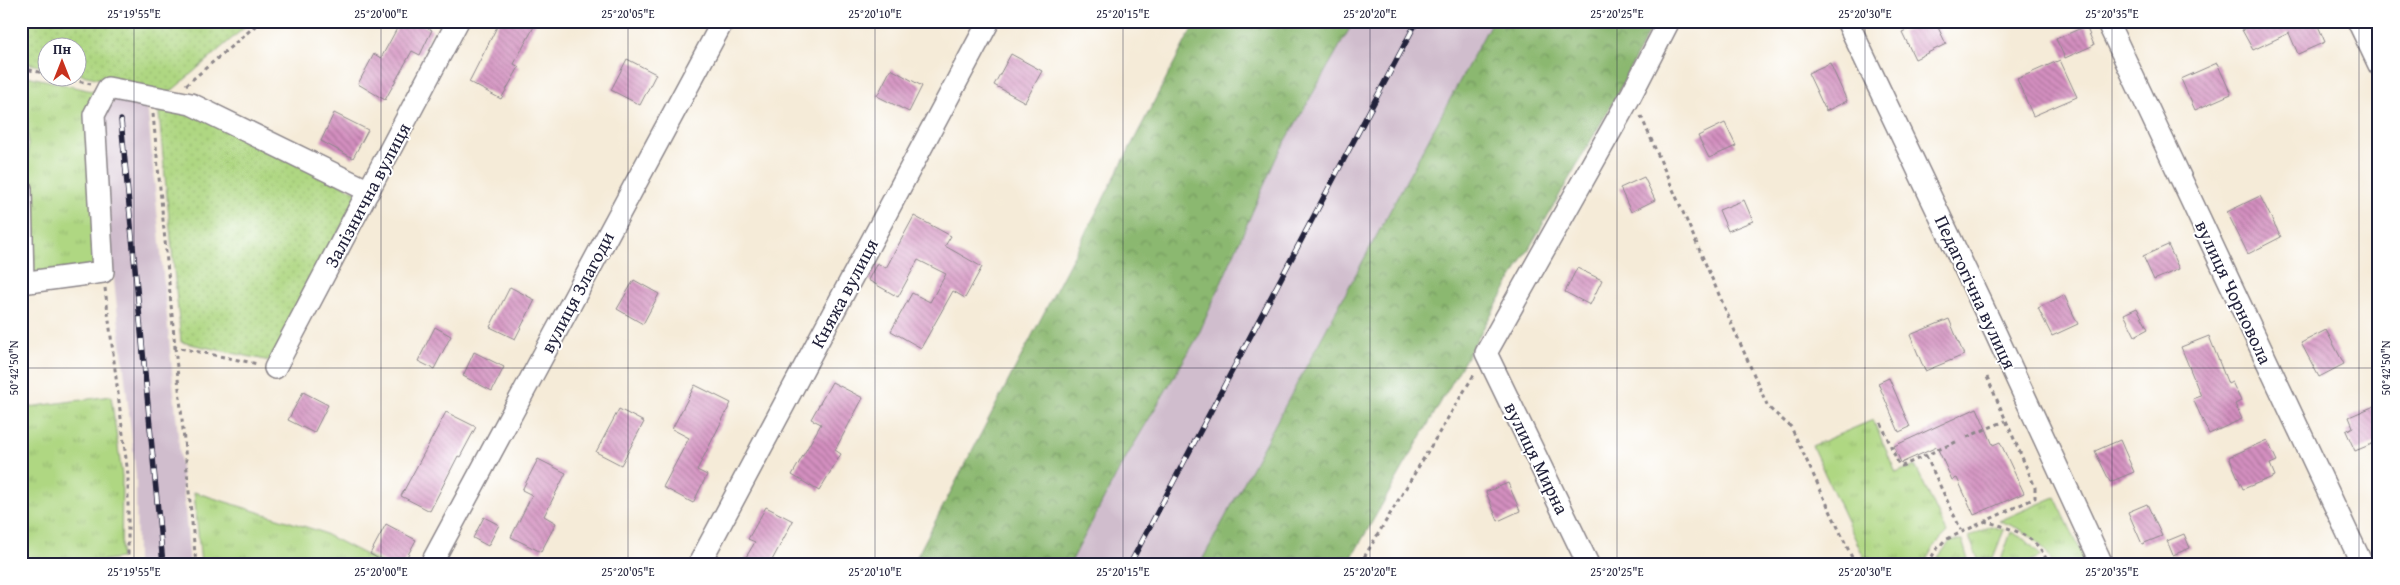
<svg xmlns="http://www.w3.org/2000/svg" width="2400" height="585" viewBox="0 0 2400 585" font-family="'Gentium Book Plus',serif">
<defs>
<pattern id="grass-tufts" width="24" height="20" patternUnits="userSpaceOnUse" patternTransform="scale(1.25)"><rect width="24" height="20" fill="#afd782"/><path d="M3 7l-1-3M5 7V3M7 7l1-3M15 17l-1-3M17 17v-4M19 17l1-3" fill="none" stroke="#96b871"/></pattern>
<pattern id="forest-crowns" width="20" height="18" patternUnits="userSpaceOnUse" patternTransform="scale(1.25)"><rect width="20" height="18" fill="#8bb870"/><path d="M2 6a3 3 0 1 1 6 0M12 15a3 3 0 1 1 6 0" fill="none" stroke="#71955d"/></pattern>
<pattern id="garden-dots" width="8" height="8" patternUnits="userSpaceOnUse" patternTransform="scale(1.25)"><rect width="8" height="8" fill="#afd782"/><path d="M2 2h.1M6 6h.1" fill="none" stroke="#96b871" stroke-width="1.8" stroke-linecap="round"/></pattern>
<pattern id="building-back-hatch" width="6" height="6" patternUnits="userSpaceOnUse" patternTransform="scale(1.25)"><rect width="6" height="6" fill="#d38fbf"/><path d="M-1 5l2 2M0 0l6 6M5-1l2 2" fill="none" stroke="#ab749c"/></pattern>
</defs>
<rect width="100%" height="100%" fill="#fff"/>
<filter id="ink" filterUnits="userSpaceOnUse"><feTurbulence type="fractalNoise" baseFrequency=".02" numOctaves="2"/><feDisplacementMap in="SourceGraphic" scale="10" xChannelSelector="R" yChannelSelector="G"/><feConvolveMatrix kernelMatrix="1 2 1 2 8 2 1 2 1" color-interpolation-filters="sRGB"/></filter>
<filter id="wash" filterUnits="userSpaceOnUse"><feTurbulence type="fractalNoise" baseFrequency=".0096" numOctaves="4" result="noise"/><feDisplacementMap in="SourceGraphic" scale="20" xChannelSelector="R" yChannelSelector="G"/><feGaussianBlur stdDeviation="1.12" result="paint"/><feColorMatrix in="noise" values="0 0 0 0 0 0 0 0 0 0 0 0 0 0 0 0 0 1.4 0 .05"/><feComposite in="paint" operator="in"/></filter>
<g filter="url(#wash)">
<rect width="100%" height="100%" fill="#f5ebd8"/>
<g fill="#d0bdcd">
<path d="M 1354,21 L 1492,21 L 1200,564 L 1070,564 L 1121,466 L 1197,338 L 1276,158 Z"/>
<path d="M 116,97 L 147,103 L 190,564 L 137,564 L 136,475 L 113,272 L 102,117 Z"/>
</g>
<g fill="url(#grass-tufts)" stroke="#687c5e">
<path d="M 27,76 L 96,92 L 97,265 L 30,274 Z"/>
<path d="M 111,396 L 122,476 L 121,558 L 76,564 L 21,564 L 21,408 Z"/>
<path d="M 1873,420 L 1896,473 L 1915,465 L 1947,533 L 1934,546 L 1924,564 L 1867,564 L 1812,446 Z"/>
<path d="M 194,492 L 319,531 L 384,564 L 201,564 Z"/>
<path d="M 2055,497 L 2087,564 L 2053,564 C 2040,539 2024,529 1999,521 Z"/>
<path d="M 1991,526 L 2004,530 L 1993,558 L 1978,559 L 1969,537 Z"/>
<path d="M 2011,532 L 2026,540 L 2041,556 C 2029,563 2014,568 2001,560 Z"/>
<path d="M 1951,540 L 1962,540 L 1969,563 L 1933,564 Z"/>
</g>
<g fill="url(#forest-crowns)" stroke="#566d56">
<path d="M 1196,21 L 1354,21 L 1276,158 L 1197,338 L 1121,466 L 1070,564 L 913,564 Z"/>
<path d="M 1492,21 L 1654,21 L 1617,95 L 1348,564 L 1200,564 Z"/>
</g>
<g fill="url(#garden-dots)" stroke="#687c5e">
<path d="M 26,21 L 252,21 L 168,94 L 78,74 L 78,48 L 48,48 L 47,68 L 27,63 Z"/>
<path d="M 158,104 L 189,111 L 359,193 L 270,361 L 181,342 Z"/>
</g>
<g id="blocks">
<g fill="url(#building-back-hatch)">
<path d="M 401,21 L 415,21 L 432,30 L 420,55 L 412,51 L 385,100 L 358,84 L 374,54 L 381,58 Z"/>
<path d="M 500,21 L 537,21 L 514,64 L 519,67 L 501,99 L 469,82 Z"/>
<path d="M 1926,21 L 1935,21 L 1946,44 L 1915,59 L 1902,32 Z"/>
<path d="M 2260,21 L 2316,21 L 2325,42 L 2298,54 L 2289,33 L 2253,50 L 2242,30 Z"/>
<path d="M 2086,26 L 2094,45 L 2065,58 L 2056,39 Z"/>
<path d="M 1011,54 L 1042,71 L 1025,102 L 994,85 Z"/>
<path d="M 627,59 L 656,74 L 640,105 L 611,90 Z"/>
<path d="M 2060,60 L 2077,97 L 2033,116 L 2017,79 Z"/>
<path d="M 1830,63 L 1847,101 L 1826,111 L 1808,73 Z"/>
<path d="M 2217,63 L 2231,94 L 2195,110 L 2181,79 Z"/>
<path d="M 891,69 L 922,86 L 909,112 L 877,96 Z"/>
<path d="M 334,113 L 368,130 L 353,158 L 321,141 Z"/>
<path d="M 1725,123 L 1736,146 L 1709,158 L 1698,136 Z"/>
<path d="M 1644,177 L 1655,200 L 1631,212 L 1620,188 Z"/>
<path d="M 2260,196 L 2281,237 L 2248,254 L 2227,212 Z"/>
<path d="M 1744,200 L 1753,221 L 1728,231 L 1719,210 Z"/>
<path d="M 914,216 L 951,236 L 945,246 L 982,267 L 965,298 L 953,291 L 921,348 L 891,331 L 912,293 L 930,302 L 946,274 L 918,260 L 898,297 L 868,280 L 877,263 L 886,268 Z"/>
<path d="M 2168,245 L 2179,269 L 2154,280 L 2143,256 Z"/>
<path d="M 1577,268 L 1602,280 L 1590,305 L 1565,292 Z"/>
<path d="M 634,280 L 659,294 L 643,324 L 617,309 Z"/>
<path d="M 510,287 L 535,300 L 515,339 L 490,327 Z"/>
<path d="M 2064,295 L 2078,324 L 2052,336 L 2038,308 Z"/>
<path d="M 2137,308 L 2148,329 L 2135,336 L 2124,314 Z"/>
<path d="M 1949,319 L 1964,355 L 1925,371 L 1910,335 Z"/>
<path d="M 435,327 L 451,336 L 434,369 L 418,361 Z"/>
<path d="M 2326,330 L 2344,364 L 2319,377 L 2301,343 Z"/>
<path d="M 2209,336 L 2228,384 L 2232,382 L 2241,401 L 2235,404 L 2242,419 L 2209,434 L 2193,399 L 2201,396 L 2181,347 Z"/>
<path d="M 474,352 L 504,367 L 492,391 L 463,376 Z"/>
<path d="M 1889,378 L 1910,427 L 1899,432 L 1878,383 Z"/>
<path d="M 832,382 L 863,398 L 835,450 L 841,454 L 819,491 L 792,475 L 821,424 L 811,419 Z"/>
<path d="M 695,385 L 731,403 L 697,470 L 707,475 L 693,503 L 663,487 L 689,438 L 672,429 Z"/>
<path d="M 303,392 L 328,405 L 314,433 L 288,420 Z"/>
<path d="M 2379,404 L 2379,441 L 2355,451 L 2346,431 L 2353,427 L 2349,417 Z"/>
<path d="M 1977,408 L 1993,445 L 2000,442 L 2024,493 L 1974,515 L 1957,478 L 1952,480 L 1937,447 L 1901,463 L 1894,446 Z"/>
<path d="M 619,409 L 644,422 L 621,465 L 596,452 Z"/>
<path d="M 446,412 L 476,427 L 460,457 L 458,456 L 430,511 L 401,496 Z"/>
<path d="M 2120,440 L 2134,472 L 2110,482 L 2095,451 Z"/>
<path d="M 2267,440 L 2277,461 L 2270,464 L 2275,476 L 2243,489 L 2229,457 Z"/>
<path d="M 538,459 L 566,473 L 544,516 L 556,523 L 541,552 L 511,537 L 532,495 L 522,490 Z"/>
<path d="M 1508,483 L 1520,511 L 1498,521 L 1486,492 Z"/>
<path d="M 2147,504 L 2162,536 L 2142,544 L 2128,512 Z"/>
<path d="M 766,507 L 793,521 L 770,564 L 742,564 L 755,542 L 748,539 Z"/>
<path d="M 484,517 L 499,525 L 488,546 L 473,538 Z"/>
<path d="M 386,524 L 416,540 L 403,564 L 388,564 L 370,554 Z"/>
<path d="M 2184,534 L 2190,548 L 2173,555 L 2167,541 Z"/>
</g>
</g>
</g>
<g filter="url(#ink)">
<use href="#blocks" fill-opacity="0" stroke="#8c868a" stroke-width="1"/>
<g fill="none" stroke-linecap="round" stroke-linejoin="round">
<defs>
<g id="minor">
<path d="M 1847,21 L 1995,332 L 2102,564"/>
<path d="M 2107,21 L 2362,564"/>
<path d="M 2358,21 L 2379,65"/>
<path d="M 21,189 L 23,283"/>
<path d="M 21,283 L 103,272 L 94,115 L 108,88 L 191,104 L 369,191"/>
<path d="M 275,368 L 458,21"/>
<path d="M 431,564 L 723,21"/>
<path d="M 699,564 L 989,21"/>
<path d="M 1588,564 L 1486,353 L 1631,95 L 1669,21"/>
</g>
</defs>
<use href="#minor" stroke="#8c868a" stroke-width="24"/>
<g stroke="#8c868a" stroke-width="3" stroke-dasharray="4 4" stroke-linecap="butt">
<path d="M 21,68 L 48,74"/>
<path d="M 64,78 L 91,84"/>
<path d="M 186,85 L 261,21"/>
<path d="M 153,114 L 175,347 L 258,364"/>
<path d="M 1641,116 L 1768,407 L 1791,427 L 1855,564"/>
<path d="M 105,288 L 128,475 L 128,564"/>
<path d="M 175,347 L 196,564"/>
<path d="M 1881,423 L 1899,465 L 1902,466 L 1958,441"/>
<path d="M 1967,437 L 2005,421"/>
<path d="M 1926,456 L 1961,530"/>
<path d="M 1984,521 C 2010,528 2039,535 2048,564"/>
<path d="M 1360,564 L 1475,373"/>
<path d="M 1928,564 L 1935,551 L 1945,540 L 2035,498 L 2035,487 L 1987,377"/>
</g>
<use href="#minor" stroke="#fff" stroke-width="21"/>
<defs>
<g id="rail">
<path d="M 121,120 L 163,564"/>
<path d="M 1130,564 L 1417,21"/>
</g>
</defs>
<use href="#rail" stroke="#22223b" stroke-width="5.5"/>
<use href="#rail" stroke="#fff" stroke-width="4" stroke-dasharray="11" stroke-linecap="butt"/>
</g>
</g>
<path fill="none" stroke="#22223b" stroke-width="1" stroke-opacity="0.45" d="M 134,21 L 134,564M 381,21 L 381,564M 628,21 L 628,564M 875,21 L 875,564M 1123,21 L 1123,564M 1370,21 L 1370,564M 1617,21 L 1617,564M 1865,21 L 1865,564M 2112,21 L 2112,564M 2359,21 L 2359,564M 21,368 L 2379,368"/>
<g text-anchor="middle" stroke-width="4" stroke-linejoin="round" paint-order="stroke">
<g font-size="19" fill="#22223b" stroke="#fff">
<text transform="translate(367 195) rotate(-62)" y="7">Залізнична вулиця</text>
<text transform="translate(577 292) rotate(-62)" y="7">вулиця Злагоди</text>
<text transform="translate(1976 292) rotate(65)" y="7">Педагогічна вулиця</text>
<text transform="translate(2234 292) rotate(65)" y="7">вулиця Чорновола</text>
<text transform="translate(844 293) rotate(-62)" y="7">Княжа вулиця</text>
<text transform="translate(1537 458) rotate(64)" y="7">вулиця Мирна</text>
</g>
</g>
<rect width="2400" height="585" fill="none" stroke="#fff" stroke-width="55"/>
<g transform="translate(62 62)"><circle r="24" fill="#ffffff" stroke="#a7a7b1"/>
<path d="M0-4L9 19L0 12L-9 19Z" fill="#c8321e"/>
<text y="-8" font-size="14" font-weight="bold" text-anchor="middle" fill="#22223b">Пн</text>
</g>
<rect x="28" y="28" width="2344" height="530" fill="none" stroke="#22223b" stroke-width="2"/>
<g font-size="12" text-anchor="middle" fill="#22223b">
<text x="134" y="18">25°19'55"E</text>
<text x="381" y="18">25°20'00"E</text>
<text x="628" y="18">25°20'05"E</text>
<text x="875" y="18">25°20'10"E</text>
<text x="1123" y="18">25°20'15"E</text>
<text x="1370" y="18">25°20'20"E</text>
<text x="1617" y="18">25°20'25"E</text>
<text x="1865" y="18">25°20'30"E</text>
<text x="2112" y="18">25°20'35"E</text>
<text transform="translate(14 368) rotate(-90)" y="4">50°42'50"N</text>
<text transform="translate(2386 368) rotate(-90)" y="4">50°42'50"N</text>
<text x="134" y="576">25°19'55"E</text>
<text x="381" y="576">25°20'00"E</text>
<text x="628" y="576">25°20'05"E</text>
<text x="875" y="576">25°20'10"E</text>
<text x="1123" y="576">25°20'15"E</text>
<text x="1370" y="576">25°20'20"E</text>
<text x="1617" y="576">25°20'25"E</text>
<text x="1865" y="576">25°20'30"E</text>
<text x="2112" y="576">25°20'35"E</text>
</g>
</svg>
